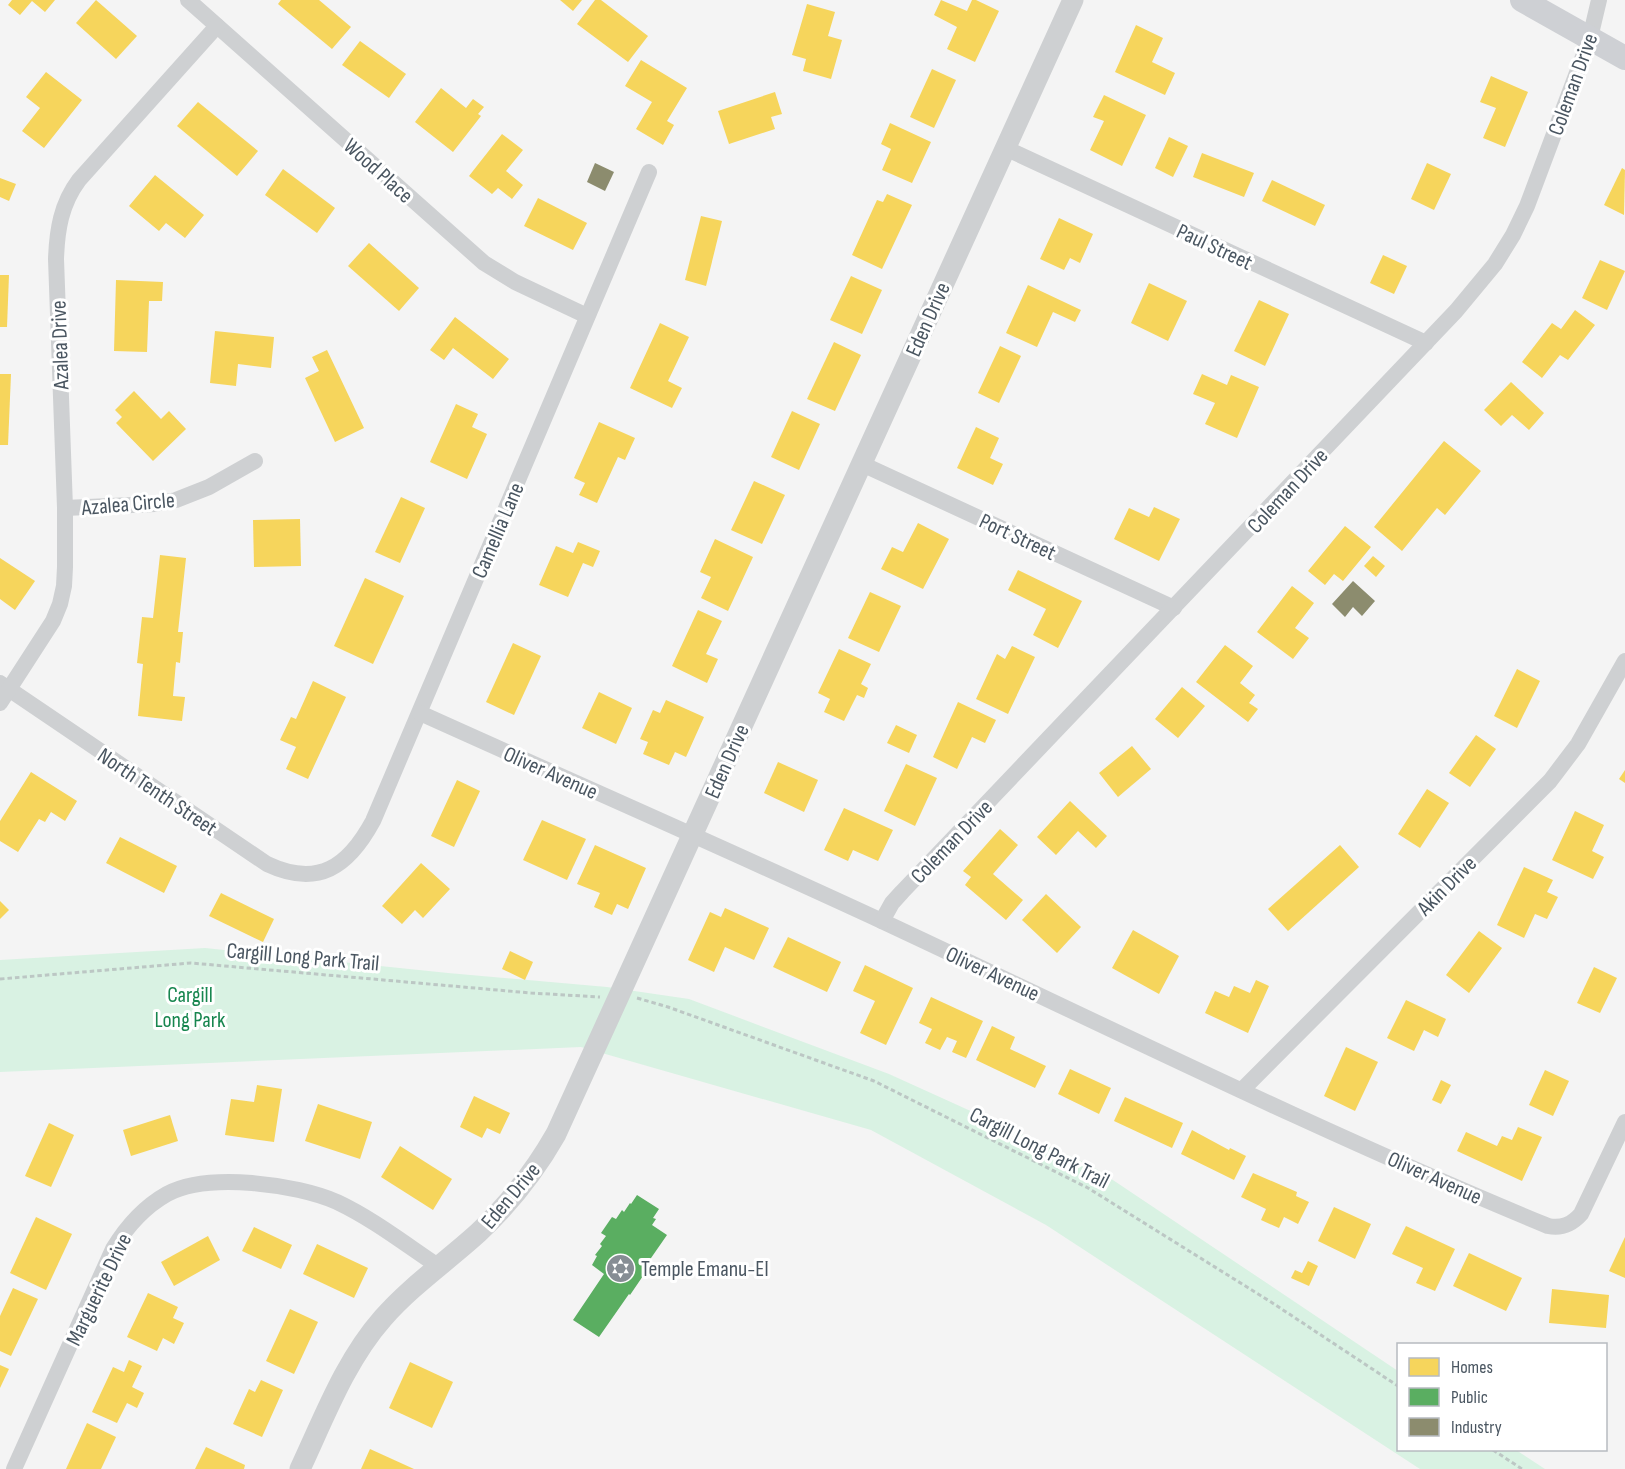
<svg xmlns="http://www.w3.org/2000/svg" width="1625" height="1469" viewBox="0 0 1625 1469" font-family="'Sofia Sans Condensed',sans-serif">
<rect width="100%" height="100%" fill="#f4f4f4"/>
<path fill="#d9f2e3" d="M 205,948 L 448,973 L 607,987 L 689,999 L 889,1074 L 1092,1166 L 1398,1371 L 1398,1450 L 1516,1450 L 1545,1469 L 1420,1469 L 1046,1225 L 871,1130 L 581,1047 L 0,1072 L 0,960 Z"/>
<g fill="#f6d55c">
<path d="M 12,0 L 55,0 L 45,12 L 32,1 L 20,15 L 8,5 Z"/>
<path d="M 96,0 L 137,36 L 116,59 L 76,23 Z"/>
<path d="M 281,0 L 319,0 L 351,27 L 332,49 L 278,4 Z"/>
<path d="M 560,0 L 582,0 L 573,11 Z"/>
<path d="M 595,0 L 601,0 L 648,36 L 628,62 L 577,24 Z"/>
<path d="M 941,0 L 967,11 L 972,0 L 976,0 L 999,11 L 975,62 L 947,49 L 957,27 L 934,15 Z"/>
<path d="M 807,4 L 835,12 L 828,36 L 842,40 L 831,79 L 803,71 L 806,59 L 792,55 Z"/>
<path d="M 1136,25 L 1163,38 L 1152,62 L 1175,73 L 1165,95 L 1115,72 Z"/>
<path d="M 360,41 L 406,74 L 389,98 L 342,65 Z"/>
<path d="M 641,60 L 687,88 L 667,121 L 674,125 L 663,145 L 636,129 L 652,102 L 625,86 Z"/>
<path d="M 932,69 L 956,80 L 934,128 L 910,117 Z"/>
<path d="M 46,72 L 82,100 L 44,148 L 22,131 L 40,108 L 26,97 Z"/>
<path d="M 1491,76 L 1528,92 L 1505,147 L 1483,138 L 1496,108 L 1480,102 Z"/>
<path d="M 441,88 L 466,108 L 473,99 L 484,107 L 478,114 L 481,116 L 453,152 L 415,122 Z"/>
<path d="M 775,92 L 782,114 L 771,117 L 775,129 L 729,144 L 718,111 Z"/>
<path d="M 1104,95 L 1146,115 L 1122,166 L 1090,150 L 1104,121 L 1093,117 Z"/>
<path d="M 198,102 L 258,151 L 237,176 L 177,126 Z"/>
<path d="M 890,123 L 931,142 L 912,183 L 882,170 L 891,149 L 881,144 Z"/>
<path d="M 502,134 L 523,150 L 506,171 L 523,185 L 512,199 L 498,188 L 492,194 L 469,176 Z"/>
<path d="M 1169,137 L 1188,146 L 1173,177 L 1155,168 Z"/>
<path d="M 1202,153 L 1254,173 L 1244,197 L 1193,177 Z"/>
<path d="M 1427,163 L 1451,174 L 1434,210 L 1411,199 Z"/>
<path d="M 1622,168 L 1625,170 L 1624,215 L 1604,205 Z"/>
<path d="M 283,169 L 335,208 L 317,233 L 265,195 Z"/>
<path d="M 155,175 L 204,215 L 185,238 L 166,223 L 159,231 L 129,206 Z"/>
<path d="M 0,178 L 16,184 L 9,201 L 0,197 Z"/>
<path d="M 1272,180 L 1325,205 L 1315,226 L 1262,201 Z"/>
<path d="M 887,194 L 912,205 L 882,269 L 852,255 L 877,200 L 883,202 Z"/>
<path d="M 538,198 L 587,223 L 573,250 L 524,226 Z"/>
<path d="M 701,216 L 722,221 L 706,286 L 685,280 Z"/>
<path d="M 1059,218 L 1093,234 L 1080,263 L 1070,258 L 1064,270 L 1040,259 Z"/>
<path d="M 369,243 L 419,288 L 399,311 L 348,266 Z"/>
<path d="M 1383,255 L 1407,266 L 1394,294 L 1370,283 Z"/>
<path d="M 1600,260 L 1625,271 L 1607,310 L 1582,298 Z"/>
<path d="M 0,275 L 9,275 L 7,327 L 0,327 Z"/>
<path d="M 851,276 L 882,290 L 862,334 L 830,320 Z"/>
<path d="M 116,280 L 163,282 L 162,301 L 149,301 L 147,352 L 114,351 Z"/>
<path d="M 1149,283 L 1187,301 L 1168,341 L 1131,323 Z"/>
<path d="M 1028,285 L 1081,310 L 1075,322 L 1053,312 L 1037,347 L 1006,333 Z"/>
<path d="M 1259,300 L 1289,314 L 1265,366 L 1234,351 Z"/>
<path d="M 1575,310 L 1595,325 L 1568,360 L 1560,355 L 1542,378 L 1522,362 L 1552,323 L 1561,329 Z"/>
<path d="M 455,317 L 509,359 L 493,379 L 453,348 L 444,360 L 430,350 Z"/>
<path d="M 660,323 L 689,337 L 668,381 L 682,388 L 672,408 L 630,388 Z"/>
<path d="M 215,331 L 274,337 L 271,368 L 238,364 L 236,386 L 210,383 Z"/>
<path d="M 834,342 L 861,355 L 835,411 L 807,399 Z"/>
<path d="M 1000,346 L 1021,356 L 999,403 L 978,393 Z"/>
<path d="M 327,350 L 364,428 L 335,442 L 305,378 L 319,371 L 312,357 Z"/>
<path d="M 0,374 L 11,374 L 8,445 L 0,445 Z"/>
<path d="M 1202,374 L 1227,385 L 1231,375 L 1259,387 L 1237,438 L 1205,424 L 1215,403 L 1193,394 Z"/>
<path d="M 1511,382 L 1544,413 L 1529,430 L 1512,415 L 1501,426 L 1484,410 Z"/>
<path d="M 134,391 L 161,419 L 169,411 L 186,429 L 153,461 L 116,423 L 122,417 L 115,410 Z"/>
<path d="M 456,404 L 478,414 L 472,427 L 487,434 L 467,479 L 430,462 Z"/>
<path d="M 792,411 L 820,424 L 799,470 L 771,457 Z"/>
<path d="M 599,422 L 635,438 L 625,460 L 618,457 L 597,503 L 579,495 L 585,483 L 574,478 Z"/>
<path d="M 976,427 L 999,438 L 990,458 L 1003,464 L 993,485 L 957,468 Z"/>
<path d="M 1444,441 L 1481,471 L 1445,515 L 1437,508 L 1402,551 L 1374,527 Z"/>
<path d="M 754,481 L 785,495 L 762,544 L 731,530 Z"/>
<path d="M 401,497 L 425,508 L 400,563 L 375,552 Z"/>
<path d="M 1154,507 L 1180,519 L 1159,561 L 1114,539 L 1129,508 L 1149,517 Z"/>
<path d="M 300,519 L 301,566 L 254,567 L 253,520 Z"/>
<path d="M 918,523 L 949,539 L 923,589 L 881,569 L 892,547 L 903,552 Z"/>
<path d="M 1345,526 L 1371,547 L 1343,581 L 1334,574 L 1325,585 L 1308,571 Z"/>
<path d="M 715,539 L 753,557 L 728,611 L 701,598 L 711,577 L 700,572 Z"/>
<path d="M 578,542 L 600,551 L 593,567 L 583,563 L 568,597 L 539,585 L 556,546 L 573,553 Z"/>
<path d="M 160,555 L 186,558 L 178,632 L 183,632 L 180,663 L 176,662 L 173,696 L 185,697 L 182,721 L 138,716 L 143,664 L 137,663 L 142,617 L 153,618 Z"/>
<path d="M 1373,556 L 1385,566 L 1376,577 L 1364,566 Z"/>
<path d="M 0,558 L 35,581 L 15,610 L 0,599 Z"/>
<path d="M 1018,570 L 1082,601 L 1058,648 L 1033,635 L 1046,609 L 1008,590 Z"/>
<path d="M 365,578 L 404,596 L 373,664 L 334,646 Z"/>
<path d="M 1292,586 L 1314,603 L 1295,628 L 1309,638 L 1293,659 L 1257,632 Z"/>
<path d="M 870,592 L 901,606 L 879,652 L 848,638 Z"/>
<path d="M 698,610 L 722,621 L 706,654 L 718,659 L 707,683 L 672,666 Z"/>
<path d="M 513,643 L 541,656 L 514,715 L 486,702 Z"/>
<path d="M 1225,645 L 1253,666 L 1240,683 L 1255,695 L 1249,703 L 1258,709 L 1248,722 L 1196,682 Z"/>
<path d="M 1012,646 L 1035,657 L 1008,714 L 976,699 L 997,654 L 1005,659 Z"/>
<path d="M 839,649 L 871,664 L 861,684 L 868,688 L 864,698 L 857,695 L 844,721 L 824,712 L 830,699 L 818,693 Z"/>
<path d="M 1517,669 L 1540,681 L 1517,728 L 1494,716 Z"/>
<path d="M 313,681 L 346,697 L 308,779 L 286,769 L 296,747 L 280,740 L 291,717 L 296,719 Z"/>
<path d="M 1182,687 L 1205,706 L 1178,738 L 1155,719 Z"/>
<path d="M 599,692 L 632,708 L 616,744 L 582,728 Z"/>
<path d="M 666,700 L 704,717 L 686,757 L 675,752 L 669,765 L 643,754 L 648,742 L 640,739 L 653,710 L 660,713 Z"/>
<path d="M 958,702 L 996,720 L 985,743 L 972,737 L 957,769 L 933,757 Z"/>
<path d="M 896,725 L 917,735 L 909,753 L 887,743 Z"/>
<path d="M 1476,735 L 1496,749 L 1470,787 L 1449,773 Z"/>
<path d="M 1132,746 L 1151,769 L 1118,797 L 1099,773 Z"/>
<path d="M 778,762 L 818,780 L 804,812 L 764,793 Z"/>
<path d="M 906,764 L 937,778 L 915,826 L 884,811 Z"/>
<path d="M 1625,770 L 1625,783 L 1619,779 Z"/>
<path d="M 31,772 L 77,801 L 65,821 L 51,812 L 45,822 L 39,819 L 18,852 L 0,841 L 0,821 Z"/>
<path d="M 457,780 L 480,791 L 454,847 L 431,836 Z"/>
<path d="M 1427,789 L 1449,803 L 1420,848 L 1398,834 Z"/>
<path d="M 1070,801 L 1107,836 L 1096,848 L 1078,831 L 1056,855 L 1037,837 Z"/>
<path d="M 844,808 L 893,830 L 878,861 L 853,850 L 848,861 L 824,850 Z"/>
<path d="M 1575,811 L 1604,825 L 1592,851 L 1604,857 L 1593,879 L 1552,860 Z"/>
<path d="M 542,820 L 586,839 L 567,880 L 523,860 Z"/>
<path d="M 1000,829 L 1018,845 L 993,874 L 1023,900 L 1006,920 L 965,885 L 971,877 L 963,871 Z"/>
<path d="M 120,837 L 177,866 L 164,893 L 106,863 Z"/>
<path d="M 595,845 L 646,868 L 628,909 L 617,904 L 612,915 L 594,907 L 600,893 L 577,884 Z"/>
<path d="M 1340,845 L 1359,867 L 1288,931 L 1268,909 Z"/>
<path d="M 421,863 L 450,889 L 423,918 L 415,910 L 402,924 L 382,906 Z"/>
<path d="M 1524,867 L 1553,880 L 1547,892 L 1558,897 L 1547,919 L 1535,914 L 1524,938 L 1497,925 Z"/>
<path d="M 221,893 L 274,919 L 263,942 L 209,916 Z"/>
<path d="M 1046,894 L 1081,927 L 1057,953 L 1022,920 Z"/>
<path d="M 0,901 L 9,910 L 0,919 Z"/>
<path d="M 725,908 L 769,928 L 754,960 L 725,947 L 714,972 L 688,960 L 710,912 L 721,917 Z"/>
<path d="M 1133,930 L 1179,956 L 1159,994 L 1112,968 Z"/>
<path d="M 1479,931 L 1502,948 L 1469,993 L 1446,975 Z"/>
<path d="M 788,937 L 841,962 L 827,992 L 773,967 Z"/>
<path d="M 510,951 L 533,962 L 525,980 L 502,969 Z"/>
<path d="M 865,965 L 913,988 L 886,1045 L 860,1033 L 875,1001 L 853,991 Z"/>
<path d="M 1594,967 L 1617,978 L 1600,1013 L 1577,1003 Z"/>
<path d="M 1256,980 L 1269,986 L 1248,1033 L 1205,1013 L 1215,991 L 1229,997 L 1234,986 L 1250,993 Z"/>
<path d="M 931,997 L 983,1021 L 966,1058 L 952,1052 L 957,1041 L 947,1037 L 940,1050 L 925,1043 L 932,1029 L 919,1023 Z"/>
<path d="M 1406,1000 L 1446,1019 L 1438,1037 L 1424,1030 L 1414,1051 L 1387,1038 Z"/>
<path d="M 992,1026 L 1015,1037 L 1010,1049 L 1046,1066 L 1035,1088 L 976,1060 Z"/>
<path d="M 1346,1047 L 1378,1062 L 1355,1111 L 1324,1096 Z"/>
<path d="M 1070,1069 L 1111,1088 L 1099,1114 L 1058,1094 Z"/>
<path d="M 1545,1070 L 1569,1081 L 1553,1116 L 1529,1105 Z"/>
<path d="M 1441,1080 L 1451,1085 L 1441,1104 L 1432,1100 Z"/>
<path d="M 257,1085 L 282,1089 L 274,1142 L 225,1135 L 231,1099 L 254,1102 Z"/>
<path d="M 474,1096 L 510,1113 L 500,1134 L 487,1128 L 482,1138 L 460,1127 Z"/>
<path d="M 1125,1097 L 1183,1123 L 1172,1148 L 1114,1121 Z"/>
<path d="M 318,1104 L 372,1122 L 360,1159 L 305,1141 Z"/>
<path d="M 170,1115 L 178,1141 L 131,1156 L 123,1130 Z"/>
<path d="M 49,1123 L 74,1135 L 51,1187 L 25,1176 Z"/>
<path d="M 1518,1127 L 1542,1137 L 1522,1181 L 1457,1151 L 1466,1132 L 1497,1146 L 1502,1136 L 1512,1140 Z"/>
<path d="M 1192,1130 L 1229,1150 L 1230,1148 L 1246,1156 L 1234,1180 L 1181,1154 Z"/>
<path d="M 400,1146 L 452,1179 L 433,1210 L 381,1177 Z"/>
<path d="M 1253,1173 L 1297,1192 L 1296,1196 L 1309,1202 L 1298,1224 L 1284,1217 L 1279,1228 L 1261,1220 L 1266,1209 L 1241,1197 Z"/>
<path d="M 1334,1207 L 1371,1224 L 1355,1259 L 1318,1241 Z"/>
<path d="M 36,1217 L 72,1234 L 46,1290 L 10,1273 Z"/>
<path d="M 1406,1226 L 1455,1249 L 1435,1291 L 1416,1283 L 1423,1268 L 1392,1254 Z"/>
<path d="M 254,1227 L 292,1245 L 281,1269 L 242,1251 Z"/>
<path d="M 208,1236 L 220,1260 L 174,1286 L 161,1262 Z"/>
<path d="M 1625,1237 L 1625,1278 L 1609,1271 Z"/>
<path d="M 317,1244 L 368,1268 L 354,1298 L 303,1274 Z"/>
<path d="M 1469,1253 L 1522,1278 L 1506,1311 L 1453,1286 Z"/>
<path d="M 1308,1261 L 1318,1266 L 1309,1286 L 1291,1278 L 1295,1270 L 1302,1273 Z"/>
<path d="M 13,1288 L 38,1299 L 11,1356 L 0,1351 L 0,1316 Z"/>
<path d="M 1552,1289 L 1609,1295 L 1606,1328 L 1549,1323 Z"/>
<path d="M 148,1293 L 178,1307 L 173,1318 L 184,1323 L 174,1344 L 163,1338 L 157,1351 L 127,1337 Z"/>
<path d="M 290,1309 L 318,1322 L 294,1374 L 266,1361 Z"/>
<path d="M 129,1360 L 142,1366 L 132,1387 L 144,1393 L 137,1408 L 127,1403 L 117,1423 L 92,1412 L 113,1367 L 124,1372 Z"/>
<path d="M 410,1362 L 453,1382 L 432,1428 L 389,1408 Z"/>
<path d="M 0,1365 L 9,1369 L 0,1388 Z"/>
<path d="M 261,1380 L 283,1390 L 262,1437 L 233,1424 L 249,1389 L 255,1392 Z"/>
<path d="M 87,1423 L 116,1437 L 101,1469 L 66,1469 Z"/>
<path d="M 206,1447 L 245,1465 L 244,1469 L 195,1469 Z"/>
<path d="M 370,1449 L 414,1469 L 361,1469 Z"/>
</g>
<path fill="#5aae61" d="M 637,1195 L 659,1209 L 653,1218 L 656,1219 L 652,1225 L 667,1235 L 642,1271 L 645,1273 L 630,1295 L 629,1294 L 599,1337 L 573,1320 L 604,1274 L 592,1265 L 597,1256 L 595,1255 L 602,1246 L 600,1244 L 606,1236 L 601,1233 L 612,1217 L 616,1219 L 622,1210 L 624,1212 L 630,1203 L 631,1204 Z"/>
<g fill="#8c8c6e">
<path d="M 595,163 L 614,172 L 605,191 L 587,182 Z"/>
<path d="M 1353,581 L 1375,601 L 1362,616 L 1353,607 L 1345,617 L 1332,604 Z"/>
</g>
<g fill="none" stroke-linecap="round" stroke-linejoin="round">
<g stroke="#bcc7c4" stroke-width="3" stroke-dasharray="4.5 3" stroke-linecap="butt">
<path d="M 0,979 L 191,963 L 531,993 L 600,997"/>
<path d="M 637,998 L 668,1007 L 874,1081 L 1088,1188 L 1271,1302 L 1398,1386"/>
<path d="M 1493,1450 L 1522,1469"/>
</g>
<g stroke="#ced0d2" stroke-width="16">
<path d="M 188,0 L 484,263 L 515,282 L 587,316"/>
<path d="M 1005,148 L 1426,343"/>
<path d="M 862,464 L 1174,608"/>
<path d="M 65,508 L 155,504 L 176,500 L 209,487 L 255,461"/>
<path d="M 0,683 L 267,864 C 318,888 348,867 373,821 L 649,172"/>
<path d="M 0,703 L 53,621 L 60,604 L 64,586 L 65,567 L 65,508 L 56,259 C 57,230 61,204 79,180 L 217,26"/>
<path d="M 420,713 C 575,783 731,851 886,923 C 1106,1026 1324,1134 1548,1226 C 1562,1229 1572,1224 1581,1214 L 1625,1122"/>
<path d="M 882,921 L 892,903 L 902,892 L 1456,311 L 1495,264 L 1513,235 L 1527,206 L 1590,38 L 1599,0"/>
<path d="M 1242,1090 L 1550,781 L 1578,744 L 1625,661"/>
<path d="M 14,1469 L 113,1249 C 127,1226 144,1207 167,1194 C 208,1172 296,1184 337,1202 C 373,1219 405,1244 438,1266"/>
</g>
<path stroke="#ced0d2" stroke-width="21" d="M 300,1469 C 324,1418 345,1361 383,1318 C 411,1286 446,1262 478,1233 C 509,1204 535,1171 556,1134 L 1073,0"/>
<path stroke="#ced0d4" stroke-width="24" d="M 1522,0 L 1625,58"/>
</g>
<defs>
<symbol id="synagogue-disc" viewBox="-11 -11 22 22"><circle r="9.5" fill="#868d94" stroke="#fff"/><path d="M0-6.5L5.6 3.2H-5.6ZM0 6.5L5.6-3.2H-5.6Z" fill="#fff"/></symbol>
</defs>
<g fill-rule="evenodd">
<use href="#synagogue-disc" x="604" y="1252" width="33" height="33"/>
</g>
<g text-anchor="middle" stroke-width="6" stroke-linejoin="round" paint-order="stroke">
<g font-size="22" fill="#4a5661" stroke="#fff">
<text transform="translate(1572 84) rotate(-70)" y="8">Coleman Drive</text>
<text transform="translate(379 170) rotate(42)" y="8">Wood Place</text>
<text transform="translate(1215 246) rotate(25)" y="8">Paul Street</text>
<text transform="translate(927 319) rotate(-66)" y="8">Eden Drive</text>
<text transform="translate(59 345) rotate(-92)" y="8">Azalea Drive</text>
<text transform="translate(1287 490) rotate(-47)" y="8">Coleman Drive</text>
<text transform="translate(128 503) rotate(-5)" y="8">Azalea Circle</text>
<text transform="translate(497 530) rotate(-67)" y="8">Camellia Lane</text>
<text transform="translate(1018 536) rotate(25)" y="8">Port Street</text>
<text transform="translate(726 761) rotate(-66)" y="8">Eden Drive</text>
<text transform="translate(551 772) rotate(24)" y="8">Oliver Avenue</text>
<text transform="translate(158 791) rotate(34)" y="8">North Tenth Street</text>
<text transform="translate(951 841) rotate(-46)" y="8">Coleman Drive</text>
<text transform="translate(1446 885) rotate(-45)" y="8">Akin Drive</text>
<text transform="translate(303 956) rotate(5)" y="8">Cargill Long Park Trail</text>
<text transform="translate(993 973) rotate(25)" y="8">Oliver Avenue</text>
<text transform="translate(1040 1147) rotate(27)" y="8">Cargill Long Park Trail</text>
<text transform="translate(1435 1177) rotate(24)" y="8">Oliver Avenue</text>
<text transform="translate(510 1195) rotate(-50)" y="8">Eden Drive</text>
<text transform="translate(98 1289) rotate(-64)" y="8">Marguerite Drive</text>
</g>
<g font-size="22" fill="#17864f" stroke="#fff">
<text x="190" y="1002">Cargill<tspan x="190" dy="25">Long Park</tspan></text>
</g>
<g font-size="22" fill="#4a5661" stroke="#fff" text-anchor="start">
<text x="641" y="1276">Temple Emanu-El</text>
</g>
</g>
<rect x="1397" y="1343" width="210" height="108" fill="#ffffff" stroke="#b7bbc0" stroke-width="1.5"/>
<rect x="1409" y="1358" width="30" height="18" fill="#f6d55c" stroke="#b7bbc0" stroke-width="1.5"/>
<text x="1451" y="1373" font-size="18" fill="#4a5661">Homes</text>
<rect x="1409" y="1388" width="30" height="18" fill="#5aae61" stroke="#b7bbc0" stroke-width="1.5"/>
<text x="1451" y="1403" font-size="18" fill="#4a5661">Public</text>
<rect x="1409" y="1418" width="30" height="18" fill="#8c8c6e" stroke="#b7bbc0" stroke-width="1.5"/>
<text x="1451" y="1433" font-size="18" fill="#4a5661">Industry</text>
</svg>
